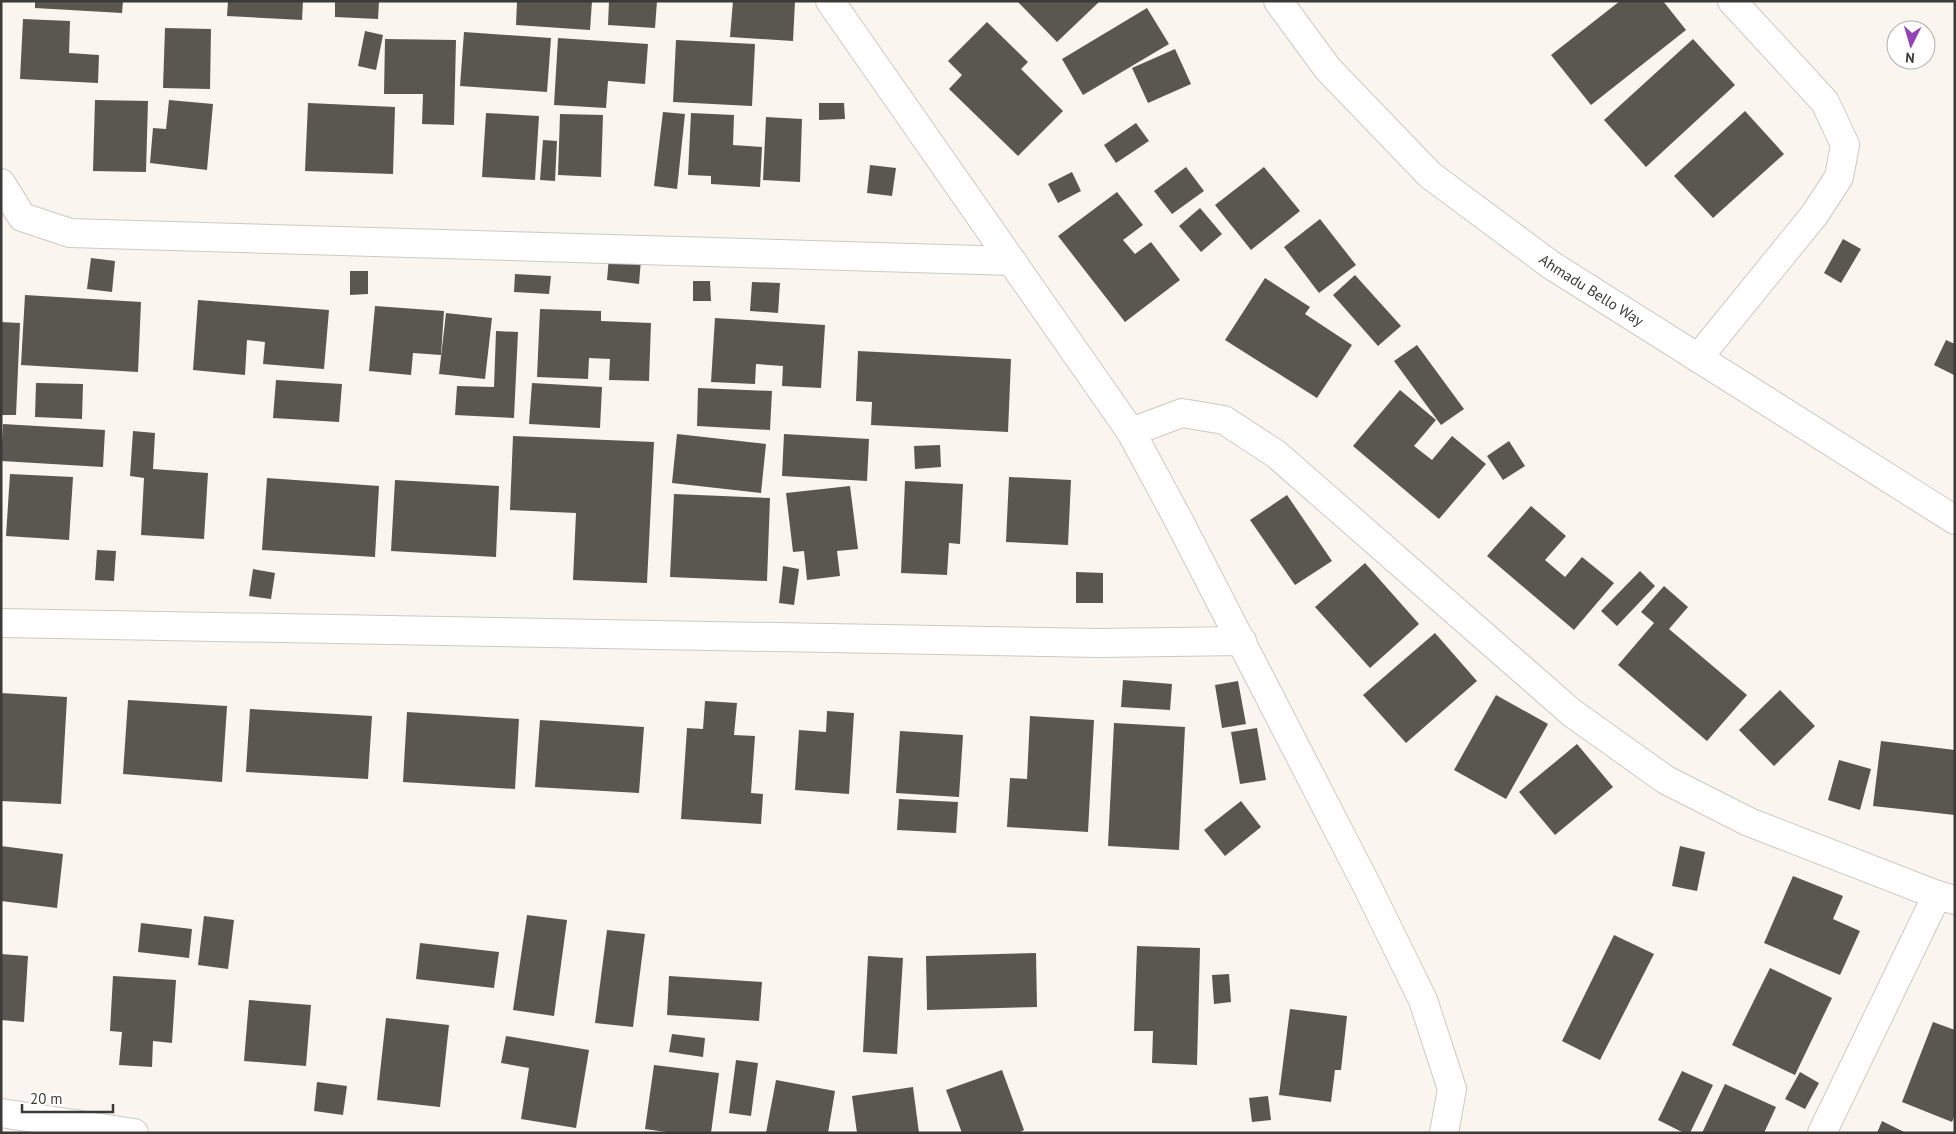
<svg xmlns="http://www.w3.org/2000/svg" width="1956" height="1134" viewBox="0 0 1956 1134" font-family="'PT Sans',sans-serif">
<rect width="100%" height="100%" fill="#faf6ef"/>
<g fill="#5a5751">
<path d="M 35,1 L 123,1 L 122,13 L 35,8 Z"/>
<path d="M 228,1 L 303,1 L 302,20 L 227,16 Z"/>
<path d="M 335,1 L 379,1 L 378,19 L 335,17 Z"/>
<path d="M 517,1 L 592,1 L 590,30 L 516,25 Z"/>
<path d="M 609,1 L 657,1 L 655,28 L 608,25 Z"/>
<path d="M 733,1 L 795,1 L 793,41 L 730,37 Z"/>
<path d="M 1017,1 L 1100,1 L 1057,42 Z"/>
<path d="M 1620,1 L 1663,1 L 1686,30 L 1591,105 L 1551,55 Z"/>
<path d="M 1147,8 L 1169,44 L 1083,95 L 1062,59 Z"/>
<path d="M 23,19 L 70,21 L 69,53 L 99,55 L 98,83 L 20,79 Z"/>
<path d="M 987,22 L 1028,62 L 1021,69 L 1063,111 L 1018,156 L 949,89 L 962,75 L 948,61 Z"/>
<path d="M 165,28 L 211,29 L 210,89 L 163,88 Z"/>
<path d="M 365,31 L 383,35 L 376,70 L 358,66 Z"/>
<path d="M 464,32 L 551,38 L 547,92 L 460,86 Z"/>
<path d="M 558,38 L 648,44 L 645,84 L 608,81 L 606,108 L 554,105 Z"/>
<path d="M 385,39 L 456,40 L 454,125 L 422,124 L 423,94 L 384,94 Z"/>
<path d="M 1693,39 L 1735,85 L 1646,167 L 1604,120 Z"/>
<path d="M 676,40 L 755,44 L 752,106 L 673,102 Z"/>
<path d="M 1175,49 L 1191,84 L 1148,103 L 1132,68 Z"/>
<path d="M 95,100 L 148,101 L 146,172 L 93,171 Z"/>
<path d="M 169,100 L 213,104 L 207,170 L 150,163 L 153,128 L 166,129 Z"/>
<path d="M 308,103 L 395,107 L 393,174 L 305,171 Z"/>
<path d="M 819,103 L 844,103 L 845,119 L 819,120 Z"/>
<path d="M 1745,111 L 1784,154 L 1713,218 L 1674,176 Z"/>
<path d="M 663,112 L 685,114 L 677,189 L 654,186 Z"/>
<path d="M 486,113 L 539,116 L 535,180 L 482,177 Z"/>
<path d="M 691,113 L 734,115 L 733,145 L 762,147 L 760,187 L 711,184 L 711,176 L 688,175 Z"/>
<path d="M 560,114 L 603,115 L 601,177 L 558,175 Z"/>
<path d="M 766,117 L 802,119 L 800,182 L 763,180 Z"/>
<path d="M 1136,123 L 1149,141 L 1116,163 L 1104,145 Z"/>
<path d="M 543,140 L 557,141 L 555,181 L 540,180 Z"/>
<path d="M 870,165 L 896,168 L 892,196 L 867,193 Z"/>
<path d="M 1186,167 L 1204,191 L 1172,214 L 1154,191 Z"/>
<path d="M 1264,167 L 1300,211 L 1251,250 L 1215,205 Z"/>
<path d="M 1072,172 L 1081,191 L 1058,203 L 1048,184 Z"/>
<path d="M 1117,192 L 1143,225 L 1123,240 L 1135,254 L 1151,242 L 1180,280 L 1125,322 L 1058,236 Z"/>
<path d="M 1200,208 L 1222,234 L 1201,252 L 1179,226 Z"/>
<path d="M 1320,219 L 1356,265 L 1319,293 L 1284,247 Z"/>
<path d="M 1843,239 L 1861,249 L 1841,283 L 1824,273 Z"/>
<path d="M 609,257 L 641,260 L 639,284 L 607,280 Z"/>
<path d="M 91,258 L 115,261 L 112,292 L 87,289 Z"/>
<path d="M 350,271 L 368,271 L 368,294 L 350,295 Z"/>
<path d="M 515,274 L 551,276 L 549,294 L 514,292 Z"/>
<path d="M 1355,275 L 1401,326 L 1378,346 L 1333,295 Z"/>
<path d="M 1265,278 L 1310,307 L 1305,314 L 1352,345 L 1317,398 L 1225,340 Z"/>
<path d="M 693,281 L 710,281 L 711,301 L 693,301 Z"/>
<path d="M 752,282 L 780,283 L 778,313 L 750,311 Z"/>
<path d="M 25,295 L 141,302 L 138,372 L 21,365 Z"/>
<path d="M 198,300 L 329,310 L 324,369 L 263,364 L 265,342 L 247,340 L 245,375 L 193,370 Z"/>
<path d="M 375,306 L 444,311 L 441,355 L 413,353 L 411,375 L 369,371 Z"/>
<path d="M 540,309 L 601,311 L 601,321 L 651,323 L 649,381 L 609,380 L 610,359 L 589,358 L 588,379 L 537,377 Z"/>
<path d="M 446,313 L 492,318 L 485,379 L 439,374 Z"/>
<path d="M 715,318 L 825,325 L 821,388 L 782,386 L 783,366 L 756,364 L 755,384 L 711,382 Z"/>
<path d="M 1,322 L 20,323 L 16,415 L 1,415 Z"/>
<path d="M 496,331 L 518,332 L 514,418 L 455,415 L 457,386 L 494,387 Z"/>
<path d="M 1946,340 L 1955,344 L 1954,375 L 1934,365 Z"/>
<path d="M 1417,345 L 1464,409 L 1441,425 L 1394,361 Z"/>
<path d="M 858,351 L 1011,359 L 1008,432 L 871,425 L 872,402 L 856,401 Z"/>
<path d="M 276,380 L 342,384 L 339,422 L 273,418 Z"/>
<path d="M 36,383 L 83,384 L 82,419 L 35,417 Z"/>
<path d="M 532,383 L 602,387 L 600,428 L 529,424 Z"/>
<path d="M 698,388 L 772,391 L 770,430 L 697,426 Z"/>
<path d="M 1400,390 L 1436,420 L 1414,446 L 1432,460 L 1452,436 L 1486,464 L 1439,519 L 1353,446 Z"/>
<path d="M 3,424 L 105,430 L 103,467 L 1,461 Z"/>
<path d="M 133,431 L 155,433 L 153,469 L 208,473 L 204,539 L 141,535 L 144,478 L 130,476 Z"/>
<path d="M 677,434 L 766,444 L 761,493 L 672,483 Z"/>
<path d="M 784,434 L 869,439 L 867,481 L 782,476 Z"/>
<path d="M 513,436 L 654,442 L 647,583 L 573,580 L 576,513 L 510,510 Z"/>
<path d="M 1509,441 L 1525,466 L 1503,480 L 1487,456 Z"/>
<path d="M 940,445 L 941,467 L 915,469 L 914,446 Z"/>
<path d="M 10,474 L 73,477 L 69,540 L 6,536 Z"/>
<path d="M 1009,477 L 1071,480 L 1068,545 L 1006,542 Z"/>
<path d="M 267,478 L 379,486 L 375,557 L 262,550 Z"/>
<path d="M 395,480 L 499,486 L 496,557 L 391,551 Z"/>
<path d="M 905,481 L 963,484 L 960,544 L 949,543 L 947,575 L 901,573 Z"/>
<path d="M 850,486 L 858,549 L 837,551 L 840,576 L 807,580 L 804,551 L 793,552 L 786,493 Z"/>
<path d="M 674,494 L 770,498 L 767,581 L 670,577 Z"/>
<path d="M 1287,495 L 1332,561 L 1295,585 L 1250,520 Z"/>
<path d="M 1531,506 L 1566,536 L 1545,560 L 1565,577 L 1582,557 L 1614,583 L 1574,630 L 1487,556 Z"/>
<path d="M 97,550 L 116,551 L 114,581 L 95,580 Z"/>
<path d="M 1365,563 L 1419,624 L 1370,668 L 1315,607 Z"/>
<path d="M 783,566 L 799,569 L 794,605 L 779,603 Z"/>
<path d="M 253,569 L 275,573 L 271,599 L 249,596 Z"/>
<path d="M 1640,571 L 1655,586 L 1617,626 L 1601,611 Z"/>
<path d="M 1076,572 L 1103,573 L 1103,603 L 1076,603 Z"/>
<path d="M 1664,586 L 1688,607 L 1669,629 L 1747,695 L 1707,741 L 1618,665 L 1654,623 L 1641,612 Z"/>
<path d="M 1435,633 L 1477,681 L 1406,743 L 1363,695 Z"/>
<path d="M 1123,680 L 1172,684 L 1170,710 L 1121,707 Z"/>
<path d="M 1238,681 L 1246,724 L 1222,728 L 1215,685 Z"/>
<path d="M 1780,690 L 1815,726 L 1774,766 L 1739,730 Z"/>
<path d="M 1,693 L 67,697 L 61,804 L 1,801 Z"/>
<path d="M 1496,695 L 1548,724 L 1506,799 L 1454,770 Z"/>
<path d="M 128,700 L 227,706 L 222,782 L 123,774 Z"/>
<path d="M 705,701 L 737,703 L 734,735 L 755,736 L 751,793 L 763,794 L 761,824 L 681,819 L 687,728 L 703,729 Z"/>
<path d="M 250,709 L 372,716 L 368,779 L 246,772 Z"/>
<path d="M 827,711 L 854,713 L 849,794 L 795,790 L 799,730 L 826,732 Z"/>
<path d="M 407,712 L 519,719 L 515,789 L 403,782 Z"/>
<path d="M 1030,716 L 1094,720 L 1088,832 L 1007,827 L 1010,778 L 1027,779 Z"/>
<path d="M 540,720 L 644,727 L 639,793 L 535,787 Z"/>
<path d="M 1114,723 L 1185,727 L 1179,850 L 1108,846 Z"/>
<path d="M 1257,728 L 1266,780 L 1240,784 L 1231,732 Z"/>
<path d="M 900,731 L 963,735 L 959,797 L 896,793 Z"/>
<path d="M 1881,741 L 1955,750 L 1955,815 L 1873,806 Z"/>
<path d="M 1577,744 L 1613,787 L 1555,835 L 1519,792 Z"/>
<path d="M 1839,760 L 1871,769 L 1860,810 L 1828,800 Z"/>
<path d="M 899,799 L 958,802 L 956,833 L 897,830 Z"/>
<path d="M 1241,801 L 1261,827 L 1225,856 L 1204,830 Z"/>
<path d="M 1,846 L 63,854 L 57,908 L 1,901 Z"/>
<path d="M 1680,846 L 1705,852 L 1697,891 L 1672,886 Z"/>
<path d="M 1793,876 L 1843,896 L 1833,919 L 1860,931 L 1840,975 L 1764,943 Z"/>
<path d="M 527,915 L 567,920 L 554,1016 L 513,1010 Z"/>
<path d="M 204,916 L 234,920 L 228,969 L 198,965 Z"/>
<path d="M 141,923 L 192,929 L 189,958 L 138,952 Z"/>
<path d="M 607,930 L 645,934 L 633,1027 L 595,1023 Z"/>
<path d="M 1614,935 L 1654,954 L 1600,1060 L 1562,1041 Z"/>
<path d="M 420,943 L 499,952 L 494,988 L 416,979 Z"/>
<path d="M 1137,946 L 1200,948 L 1197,1065 L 1152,1063 L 1153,1031 L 1134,1031 Z"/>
<path d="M 1036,953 L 1037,1007 L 927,1010 L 926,956 Z"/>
<path d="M 1,954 L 28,956 L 24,1022 L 1,1020 Z"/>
<path d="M 868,956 L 903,958 L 897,1054 L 863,1052 Z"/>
<path d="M 1770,968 L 1832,998 L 1795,1075 L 1732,1045 Z"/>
<path d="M 1229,974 L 1231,1002 L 1214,1004 L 1212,975 Z"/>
<path d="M 113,976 L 176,980 L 172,1043 L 153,1041 L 152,1067 L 119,1065 L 122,1032 L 110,1031 Z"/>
<path d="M 669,976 L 762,982 L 759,1021 L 667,1015 Z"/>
<path d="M 249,1000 L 311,1005 L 306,1066 L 244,1061 Z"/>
<path d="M 1290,1009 L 1347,1016 L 1341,1070 L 1335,1070 L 1331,1102 L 1279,1095 Z"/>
<path d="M 386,1018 L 449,1025 L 440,1107 L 377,1100 Z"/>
<path d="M 1933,1022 L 1955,1030 L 1955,1115 L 1952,1122 L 1902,1102 Z"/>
<path d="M 672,1034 L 705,1038 L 703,1057 L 669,1052 Z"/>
<path d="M 506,1036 L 589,1050 L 576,1128 L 521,1119 L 529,1068 L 501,1063 Z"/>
<path d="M 736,1060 L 758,1063 L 751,1116 L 729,1113 Z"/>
<path d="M 654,1065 L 719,1073 L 711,1133 L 673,1133 L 645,1129 Z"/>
<path d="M 1002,1070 L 1024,1130 L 1018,1133 L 962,1133 L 946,1090 Z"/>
<path d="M 1682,1071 L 1713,1085 L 1690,1133 L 1684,1133 L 1658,1120 Z"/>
<path d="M 1800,1072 L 1819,1083 L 1805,1109 L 1785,1099 Z"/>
<path d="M 776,1080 L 835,1091 L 828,1133 L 766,1133 Z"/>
<path d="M 317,1082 L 347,1086 L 343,1115 L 314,1111 Z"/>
<path d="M 1725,1084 L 1776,1107 L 1764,1133 L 1702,1133 Z"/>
<path d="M 913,1087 L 919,1133 L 857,1133 L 852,1096 Z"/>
<path d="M 1268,1096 L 1271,1120 L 1252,1122 L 1249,1098 Z"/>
<path d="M 1882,1121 L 1906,1133 L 1877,1133 Z"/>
</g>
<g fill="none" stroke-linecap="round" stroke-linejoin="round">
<defs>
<g id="minor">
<path d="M 830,1 L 1131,432 L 1178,519 L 1366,884 L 1423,1000 L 1452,1089 L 1444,1133"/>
<path id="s1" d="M 1278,1 L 1328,69 L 1430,175 L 1551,265 L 1955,520"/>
<path d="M 1,183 L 22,217 L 70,233 L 1012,261"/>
<path d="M 1698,358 L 1815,214 L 1839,177 L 1845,145 L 1825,102 L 1732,1"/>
<path d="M 1131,432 L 1182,413 L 1224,420 L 1276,454 L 1572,713 L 1666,780 L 1749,822 L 1937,895 L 1955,900"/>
<path d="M 1,623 L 1099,643 L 1242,641"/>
<path d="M 1,1113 L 134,1133"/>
<path d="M 1822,1133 L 1937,895"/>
</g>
</defs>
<use href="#minor" stroke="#cdcac2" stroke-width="30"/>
<use href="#minor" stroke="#fff" stroke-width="28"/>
</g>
<g text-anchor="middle" stroke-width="5" stroke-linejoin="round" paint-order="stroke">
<g font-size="15" fill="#3b3a37" stroke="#fff">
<text dy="5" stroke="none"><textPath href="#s1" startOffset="430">Ahmadu Bello Way</textPath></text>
</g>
</g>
<rect width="1956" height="1134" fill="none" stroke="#3b3a37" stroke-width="5"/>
<g transform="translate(1911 45) rotate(185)"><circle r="24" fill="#ffffff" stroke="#b1b0af"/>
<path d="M0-4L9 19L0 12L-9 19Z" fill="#9244b5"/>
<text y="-8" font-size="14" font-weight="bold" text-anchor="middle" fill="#3b3a37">N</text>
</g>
<path d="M22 1104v8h91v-8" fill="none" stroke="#3b3a37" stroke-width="2.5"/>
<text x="30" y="1104" font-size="15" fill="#3b3a37" stroke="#ffffff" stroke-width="4" paint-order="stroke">20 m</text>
</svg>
